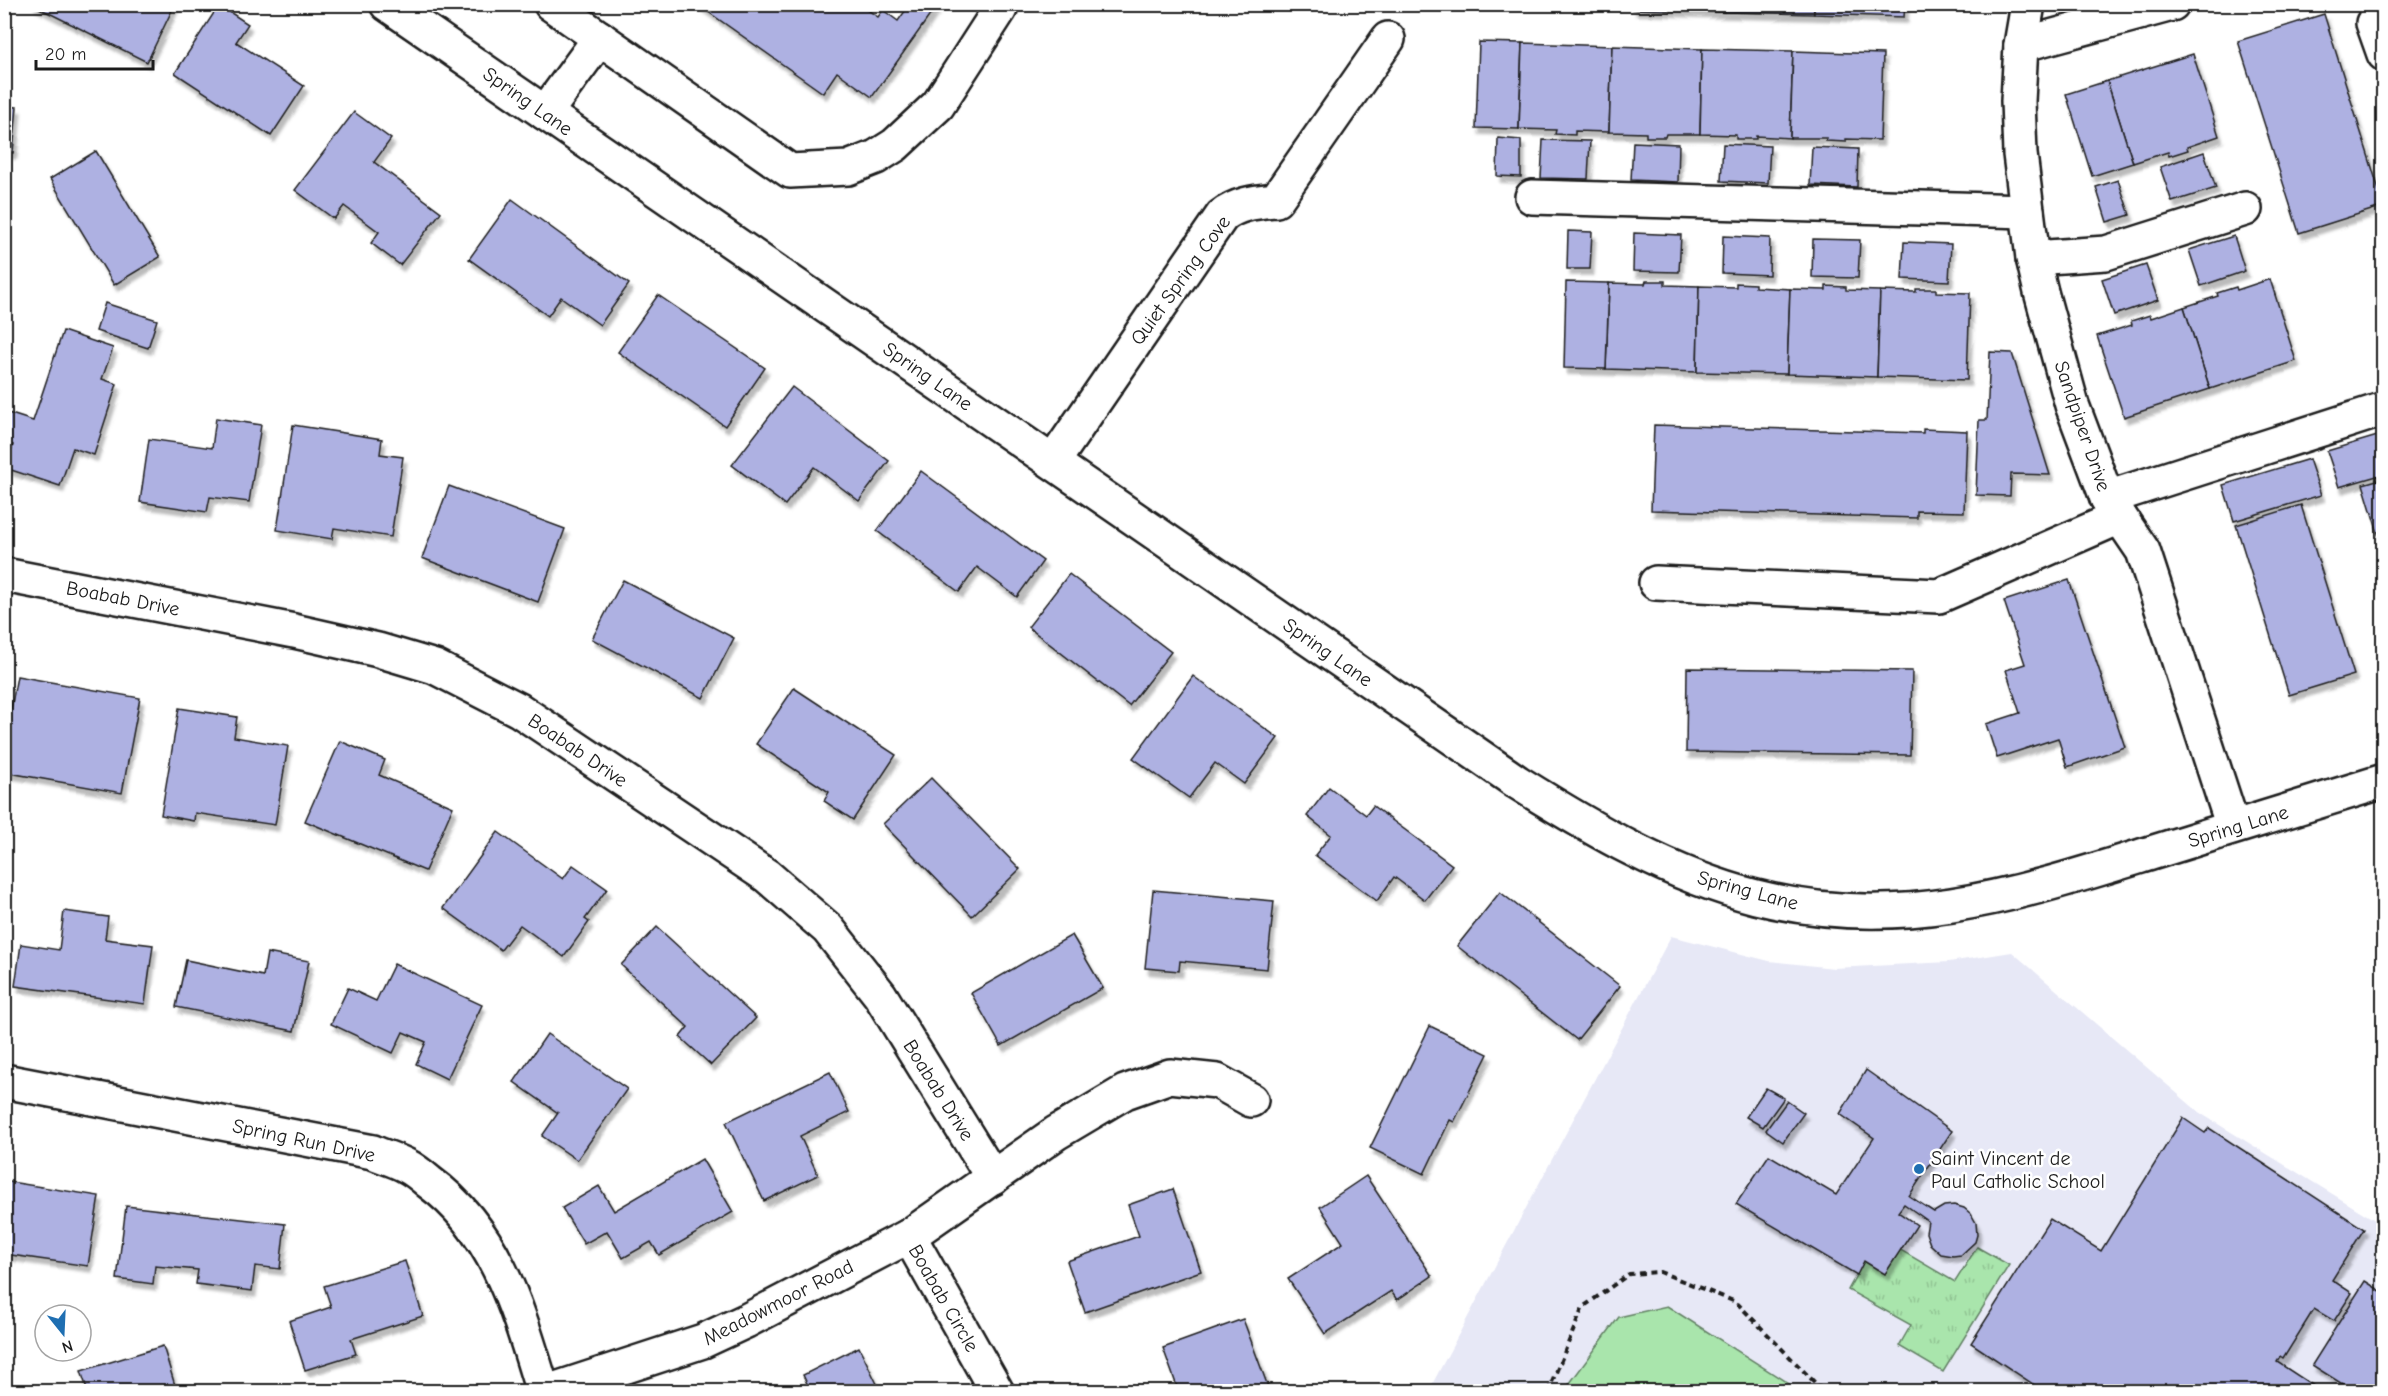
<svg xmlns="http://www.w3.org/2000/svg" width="2388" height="1396" viewBox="0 0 2388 1396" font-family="'Comic Neue',sans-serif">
<defs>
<pattern id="park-tufts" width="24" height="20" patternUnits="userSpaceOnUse" patternTransform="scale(1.5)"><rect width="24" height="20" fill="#a9e5ac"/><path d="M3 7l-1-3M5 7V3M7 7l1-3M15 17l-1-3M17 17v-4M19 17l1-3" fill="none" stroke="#91c493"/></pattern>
<filter id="shadow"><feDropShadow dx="3.5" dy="6" stdDeviation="1.5" flood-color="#0004"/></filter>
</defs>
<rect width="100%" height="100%" fill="#fff"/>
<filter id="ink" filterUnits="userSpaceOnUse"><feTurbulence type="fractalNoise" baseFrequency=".0167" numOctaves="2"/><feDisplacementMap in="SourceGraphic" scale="12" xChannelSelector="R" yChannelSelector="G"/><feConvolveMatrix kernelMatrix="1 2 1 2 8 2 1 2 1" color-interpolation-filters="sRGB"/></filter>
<g filter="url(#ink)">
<path fill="#e7e8f6" d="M 1671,936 L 1769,961 L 1834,968 L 1949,962 L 2012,952 L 2200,1113 L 2383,1225 L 2383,1391 L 1428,1392 Z"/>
<path fill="#a9e5ac" stroke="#628064" stroke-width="1.5" d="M 1667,1306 L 1800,1391 L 1564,1391 L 1619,1317 Z"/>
<path fill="url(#park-tufts)" stroke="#628064" stroke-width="1.5" d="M 1977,1247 L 2009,1265 L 1943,1372 L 1899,1346 L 1911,1325 L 1848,1290 L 1864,1261 L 1885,1274 L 1899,1249 L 1955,1282 Z"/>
<g fill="#aeb1e2" stroke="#1c1c1c" stroke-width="1.5" filter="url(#shadow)">
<path d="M 31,4 L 175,4 L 147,62 Z"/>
<path d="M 697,4 L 859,4 L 878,17 L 883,10 L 898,21 L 910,4 L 938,4 L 872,97 L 837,72 L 823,93 Z"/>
<path d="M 1633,4 L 1724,4 L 1724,12 L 1633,9 Z"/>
<path d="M 1724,4 L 1814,4 L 1814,14 L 1724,12 Z"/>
<path d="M 1814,4 L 1905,4 L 1904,17 L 1814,14 Z"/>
<path d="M 219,5 L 248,24 L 236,42 L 304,86 L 271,136 L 175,73 Z"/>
<path d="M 2324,14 L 2384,206 L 2299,233 L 2238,41 Z"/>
<path d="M 1479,42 L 1522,43 L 1519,129 L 1476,128 Z"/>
<path d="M 1522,43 L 1612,46 L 1609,132 L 1575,131 L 1575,135 L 1555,134 L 1556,130 L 1519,129 Z"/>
<path d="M 1612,46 L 1702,49 L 1700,134 L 1666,134 L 1665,137 L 1646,137 L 1646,133 L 1609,132 Z"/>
<path d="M 1702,49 L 1793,51 L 1790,138 L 1756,136 L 1756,139 L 1736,139 L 1736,135 L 1700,134 Z"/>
<path d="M 1793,51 L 1883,54 L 1880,140 L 1846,139 L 1846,142 L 1826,141 L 1827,138 L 1790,138 Z"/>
<path d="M 2193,54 L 2219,136 L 2187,147 L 2188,150 L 2169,156 L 2168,152 L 2133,163 L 2107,81 Z"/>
<path d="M 2107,81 L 2133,163 L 2092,176 L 2066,94 Z"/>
<path d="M 4,106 L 17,107 L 13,153 L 4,152 Z"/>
<path d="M 354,112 L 391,139 L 374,162 L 441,212 L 400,265 L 371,243 L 379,232 L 344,206 L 334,219 L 295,190 Z"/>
<path d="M 1498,138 L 1521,140 L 1521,177 L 1497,176 Z"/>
<path d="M 1543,140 L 1590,141 L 1588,179 L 1541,178 Z"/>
<path d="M 1633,142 L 1679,144 L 1678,182 L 1631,180 Z"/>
<path d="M 1723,144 L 1770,146 L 1768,183 L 1721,181 Z"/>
<path d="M 1812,147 L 1858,149 L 1857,187 L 1810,185 Z"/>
<path d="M 96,151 L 160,257 L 114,285 L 50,179 Z"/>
<path d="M 2204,152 L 2216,188 L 2172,202 L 2160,167 Z"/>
<path d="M 2118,180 L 2130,215 L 2107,222 L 2096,187 Z"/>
<path d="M 512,199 L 629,284 L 600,325 L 561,297 L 548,316 L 469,259 Z"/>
<path d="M 1568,231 L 1592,232 L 1590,269 L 1567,269 Z"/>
<path d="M 1634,233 L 1681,235 L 1679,272 L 1633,271 Z"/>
<path d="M 1723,236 L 1770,238 L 1769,275 L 1722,273 Z"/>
<path d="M 2234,236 L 2245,271 L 2201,286 L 2189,250 Z"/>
<path d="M 1813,239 L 1860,240 L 1858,278 L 1812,277 Z"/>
<path d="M 1904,242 L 1951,244 L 1949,281 L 1902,279 Z"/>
<path d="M 2146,265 L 2158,300 L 2114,315 L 2102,279 Z"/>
<path d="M 2270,279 L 2296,361 L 2210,389 L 2184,307 L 2218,296 L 2217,293 L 2236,287 L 2237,290 Z"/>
<path d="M 1646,281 L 1665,281 L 1665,285 L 1699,286 L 1697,372 L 1606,369 L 1609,283 L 1645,284 Z"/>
<path d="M 1566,282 L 1609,283 L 1606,369 L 1564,368 Z"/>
<path d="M 1736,283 L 1755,284 L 1755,287 L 1790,289 L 1787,374 L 1697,372 L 1699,286 L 1736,287 Z"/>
<path d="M 1826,286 L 1846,287 L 1846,290 L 1880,291 L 1877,377 L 1787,374 L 1790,289 L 1826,290 Z"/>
<path d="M 1916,289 L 1936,289 L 1936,292 L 1970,293 L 1967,380 L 1877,377 L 1880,291 L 1916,292 Z"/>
<path d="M 658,295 L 765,368 L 725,426 L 618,352 Z"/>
<path d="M 105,303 L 157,320 L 148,348 L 96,331 Z"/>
<path d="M 2184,307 L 2210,389 L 2124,417 L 2097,336 L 2132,325 L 2131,321 L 2150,315 L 2151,318 Z"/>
<path d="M 63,331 L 113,348 L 102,379 L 117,384 L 94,455 L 73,448 L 60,486 L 5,468 L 13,445 L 4,442 L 4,422 L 8,413 L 33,421 Z"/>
<path d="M 1990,352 L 2012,353 L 2050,475 L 2011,474 L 2010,496 L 1976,495 L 1979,420 L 1987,420 Z"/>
<path d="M 792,387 L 889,461 L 859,501 L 814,467 L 785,505 L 732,465 Z"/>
<path d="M 216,418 L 261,425 L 249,502 L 210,497 L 207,512 L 140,502 L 149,439 L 212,448 Z"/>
<path d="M 293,425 L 382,439 L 380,454 L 403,457 L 391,537 L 334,528 L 332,539 L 277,530 Z"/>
<path d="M 1654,425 L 1923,433 L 1923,429 L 1967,431 L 1964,512 L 1917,511 L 1917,518 L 1651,510 Z"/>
<path d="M 2384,434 L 2384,474 L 2339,487 L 2327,451 Z"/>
<path d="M 2309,459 L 2321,495 L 2234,521 L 2223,485 Z"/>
<path d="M 921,471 L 1043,561 L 1017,597 L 977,567 L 959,592 L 877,531 Z"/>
<path d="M 2384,478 L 2384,553 L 2363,484 Z"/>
<path d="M 449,486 L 565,529 L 538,602 L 422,558 Z"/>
<path d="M 2301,505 L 2354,675 L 2289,695 L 2236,525 Z"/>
<path d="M 1069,574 L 1171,652 L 1129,706 L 1028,627 Z"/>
<path d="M 623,580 L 734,638 L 703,698 L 592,639 Z"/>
<path d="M 2069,580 L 2125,747 L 2067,767 L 2058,738 L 1997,758 L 1986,724 L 2020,713 L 2006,670 L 2025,664 L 2004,601 Z"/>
<path d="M 1687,668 L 1912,671 L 1910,755 L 1686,752 Z"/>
<path d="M 17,676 L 140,698 L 122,793 L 4,772 L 4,747 Z"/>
<path d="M 1193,676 L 1278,738 L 1244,784 L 1215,763 L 1189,798 L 1133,758 Z"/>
<path d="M 794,688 L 896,755 L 853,820 L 824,801 L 829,792 L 756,744 Z"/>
<path d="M 179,708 L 237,717 L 234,737 L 288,746 L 275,825 L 195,813 L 194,821 L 161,815 Z"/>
<path d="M 340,741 L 385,760 L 379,775 L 453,807 L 425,871 L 305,821 Z"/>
<path d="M 931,778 L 1020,869 L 972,916 L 883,824 Z"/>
<path d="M 1329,787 L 1366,815 L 1373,806 L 1452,865 L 1425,900 L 1394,877 L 1377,901 L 1315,855 L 1331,835 L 1307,816 Z"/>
<path d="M 498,832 L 563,879 L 573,865 L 607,889 L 585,919 L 589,922 L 564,957 L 520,925 L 501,950 L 443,908 Z"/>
<path d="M 1153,890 L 1274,901 L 1267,969 L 1180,961 L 1179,971 L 1145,968 Z"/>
<path d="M 1500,892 L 1620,986 L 1577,1040 L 1457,946 Z"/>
<path d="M 64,911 L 108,917 L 105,939 L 153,945 L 145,1004 L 15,986 L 21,944 L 59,950 Z"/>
<path d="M 657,927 L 756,1018 L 711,1065 L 680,1037 L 688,1027 L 621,965 Z"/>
<path d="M 1072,935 L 1103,988 L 1001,1046 L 971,993 Z"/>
<path d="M 267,953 L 309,961 L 294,1031 L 176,1007 L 186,960 L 263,976 Z"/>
<path d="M 394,964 L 482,1005 L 447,1079 L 416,1064 L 426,1042 L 403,1032 L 393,1053 L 331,1024 L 348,988 L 376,1001 Z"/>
<path d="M 1430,1026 L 1488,1054 L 1454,1122 L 1450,1120 L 1424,1174 L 1370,1148 Z"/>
<path d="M 547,1034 L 627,1089 L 577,1160 L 542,1136 L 558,1113 L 514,1082 Z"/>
<path d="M 1866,1070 L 1952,1131 L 1909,1196 L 1934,1212 L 1944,1206 L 1954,1205 L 1964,1208 L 1971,1214 L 1976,1223 L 1977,1235 L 1975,1242 L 1961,1255 L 1953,1256 L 1941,1254 L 1930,1244 L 1926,1233 L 1928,1221 L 1904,1204 L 1898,1212 L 1917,1225 L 1885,1274 L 1864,1261 L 1857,1275 L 1736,1204 L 1769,1155 L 1836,1195 L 1874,1138 L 1840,1114 Z"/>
<path d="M 830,1072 L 849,1112 L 800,1136 L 818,1175 L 764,1201 L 726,1122 Z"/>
<path d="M 1766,1088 L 1784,1098 L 1763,1127 L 1746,1117 Z"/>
<path d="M 1787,1101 L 1804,1113 L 1783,1142 L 1766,1130 Z"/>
<path d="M 2183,1118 L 2205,1133 L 2209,1128 L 2364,1229 L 2332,1280 L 2352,1293 L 2334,1321 L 2314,1309 L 2283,1359 L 2280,1357 L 2277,1362 L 2323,1392 L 2045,1392 L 1971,1343 L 2050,1219 L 2101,1251 Z"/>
<path d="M 702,1159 L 733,1212 L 659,1255 L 651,1242 L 623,1258 L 607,1231 L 584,1244 L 562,1208 L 599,1186 L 614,1211 Z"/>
<path d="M 1366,1176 L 1432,1276 L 1397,1300 L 1391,1291 L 1325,1334 L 1288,1279 L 1343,1243 L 1320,1207 Z"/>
<path d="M 4,1181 L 99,1196 L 88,1266 L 4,1254 Z"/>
<path d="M 1173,1189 L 1201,1271 L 1085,1312 L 1067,1261 L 1139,1236 L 1128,1205 Z"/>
<path d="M 126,1206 L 285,1224 L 280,1269 L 255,1266 L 252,1291 L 196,1284 L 198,1270 L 155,1266 L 153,1284 L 117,1279 Z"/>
<path d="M 405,1261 L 423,1316 L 351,1339 L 356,1354 L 305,1370 L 289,1321 L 331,1307 L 324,1286 Z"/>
<path d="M 2365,1281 L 2384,1293 L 2384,1392 L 2355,1392 L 2312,1365 Z"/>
<path d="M 1243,1319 L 1270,1392 L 1179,1392 L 1163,1348 Z"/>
<path d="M 163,1346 L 177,1392 L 88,1392 L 81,1371 Z"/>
<path d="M 859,1347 L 881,1392 L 811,1392 L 803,1375 Z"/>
</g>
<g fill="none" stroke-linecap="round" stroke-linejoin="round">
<defs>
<g id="minor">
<path d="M 387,4 L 1517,782 C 1592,829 1669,875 1756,897 C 1900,933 2015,895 2151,853 C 2229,829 2306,805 2384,781"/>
<path d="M 551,4 L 790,171 L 848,168 L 876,157 L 895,145 L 938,105 L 1000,9 L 995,4"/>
<path d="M 2028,4 L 2021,45 L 2018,101 L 2020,154 L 2033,258 L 2041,292 L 2072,405 L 2107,498 L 2143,551 L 2233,827"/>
<path d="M 2373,23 L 2384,54"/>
<path d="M 2021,45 L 2172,4"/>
<path d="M 545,113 L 600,38"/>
<path d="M 1532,197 L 2027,211"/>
<path d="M 2033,258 L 2106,253 L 2245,209"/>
<path d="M 1053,462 L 1222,216 C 1238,203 1257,202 1276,200 L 1388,39"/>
<path d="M 2107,498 L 2384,409"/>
<path d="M 4,575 L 294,631 L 378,650 L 435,667 L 519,710 L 767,876 L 828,929 L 880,995 L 993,1178"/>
<path d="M 1656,583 L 1939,596 L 2120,517"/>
<path d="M 4,1081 L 373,1152 C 384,1157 396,1160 407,1166 C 415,1170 422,1176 429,1182 C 498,1232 519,1314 543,1392"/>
<path d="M 909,1236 L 997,1392"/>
<path d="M 547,1392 L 703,1341 L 746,1321 L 909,1236 L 1056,1133 L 1125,1092 L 1170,1076 L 1217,1081 L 1251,1100"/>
</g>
</defs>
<use href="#minor" stroke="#1c1c1c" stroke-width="38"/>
<path stroke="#1c1c1c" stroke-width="4" stroke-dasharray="6 4.5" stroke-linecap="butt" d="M 1548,1392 L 1583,1307 L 1629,1274 L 1660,1272 L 1736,1302 L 1824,1392"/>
<use href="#minor" stroke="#fff" stroke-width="33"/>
</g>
</g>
<circle fill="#1f6fb2" stroke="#fff" stroke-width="2" cx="1919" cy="1169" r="6"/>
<g text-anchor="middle" stroke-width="5" stroke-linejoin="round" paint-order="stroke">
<g font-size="20" fill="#1c1c1c" stroke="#fff">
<text transform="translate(528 101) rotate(35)" y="7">Spring Lane</text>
<text transform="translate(1180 280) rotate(-54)" y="7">Quiet Spring Cove</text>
<text transform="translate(928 376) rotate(35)" y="7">Spring Lane</text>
<text transform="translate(2083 426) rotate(71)" y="7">Sandpiper Drive</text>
<text transform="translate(123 598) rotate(11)" y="7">Boabab Drive</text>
<text transform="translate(1328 652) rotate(35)" y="7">Spring Lane</text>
<text transform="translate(578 750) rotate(34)" y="7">Boabab Drive</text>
<text transform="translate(2238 826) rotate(-17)" y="7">Spring Lane</text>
<text transform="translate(1748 890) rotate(15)" y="7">Spring Lane</text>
<text transform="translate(939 1090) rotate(58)" y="7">Boabab Drive</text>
<text transform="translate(304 1140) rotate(12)" y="7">Spring Run Drive</text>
<text transform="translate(944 1298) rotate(60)" y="7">Boabab Circle</text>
<text transform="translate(778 1302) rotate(-27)" y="7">Meadowmoor Road</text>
</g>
<g font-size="20" fill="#1c1c1c" stroke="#fff" text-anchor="start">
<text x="1931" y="1165">Saint Vincent de<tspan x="1931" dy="23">Paul Catholic School</tspan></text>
</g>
</g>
<rect width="2388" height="1396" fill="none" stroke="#fff" stroke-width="24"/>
<rect x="12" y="12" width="2364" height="1372" fill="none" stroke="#1c1c1c" stroke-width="2" filter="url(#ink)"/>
<g transform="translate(63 1333) rotate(162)"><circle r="28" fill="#ffffff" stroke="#a4a4a4" stroke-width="1.5"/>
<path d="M0-4.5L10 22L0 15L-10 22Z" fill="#1f6fb2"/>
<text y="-9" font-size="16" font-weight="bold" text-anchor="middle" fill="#1c1c1c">N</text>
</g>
<path d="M36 60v9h117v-9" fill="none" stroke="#1c1c1c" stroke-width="3"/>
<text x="45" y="60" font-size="18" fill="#1c1c1c" stroke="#ffffff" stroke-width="4.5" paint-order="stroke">20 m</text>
</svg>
